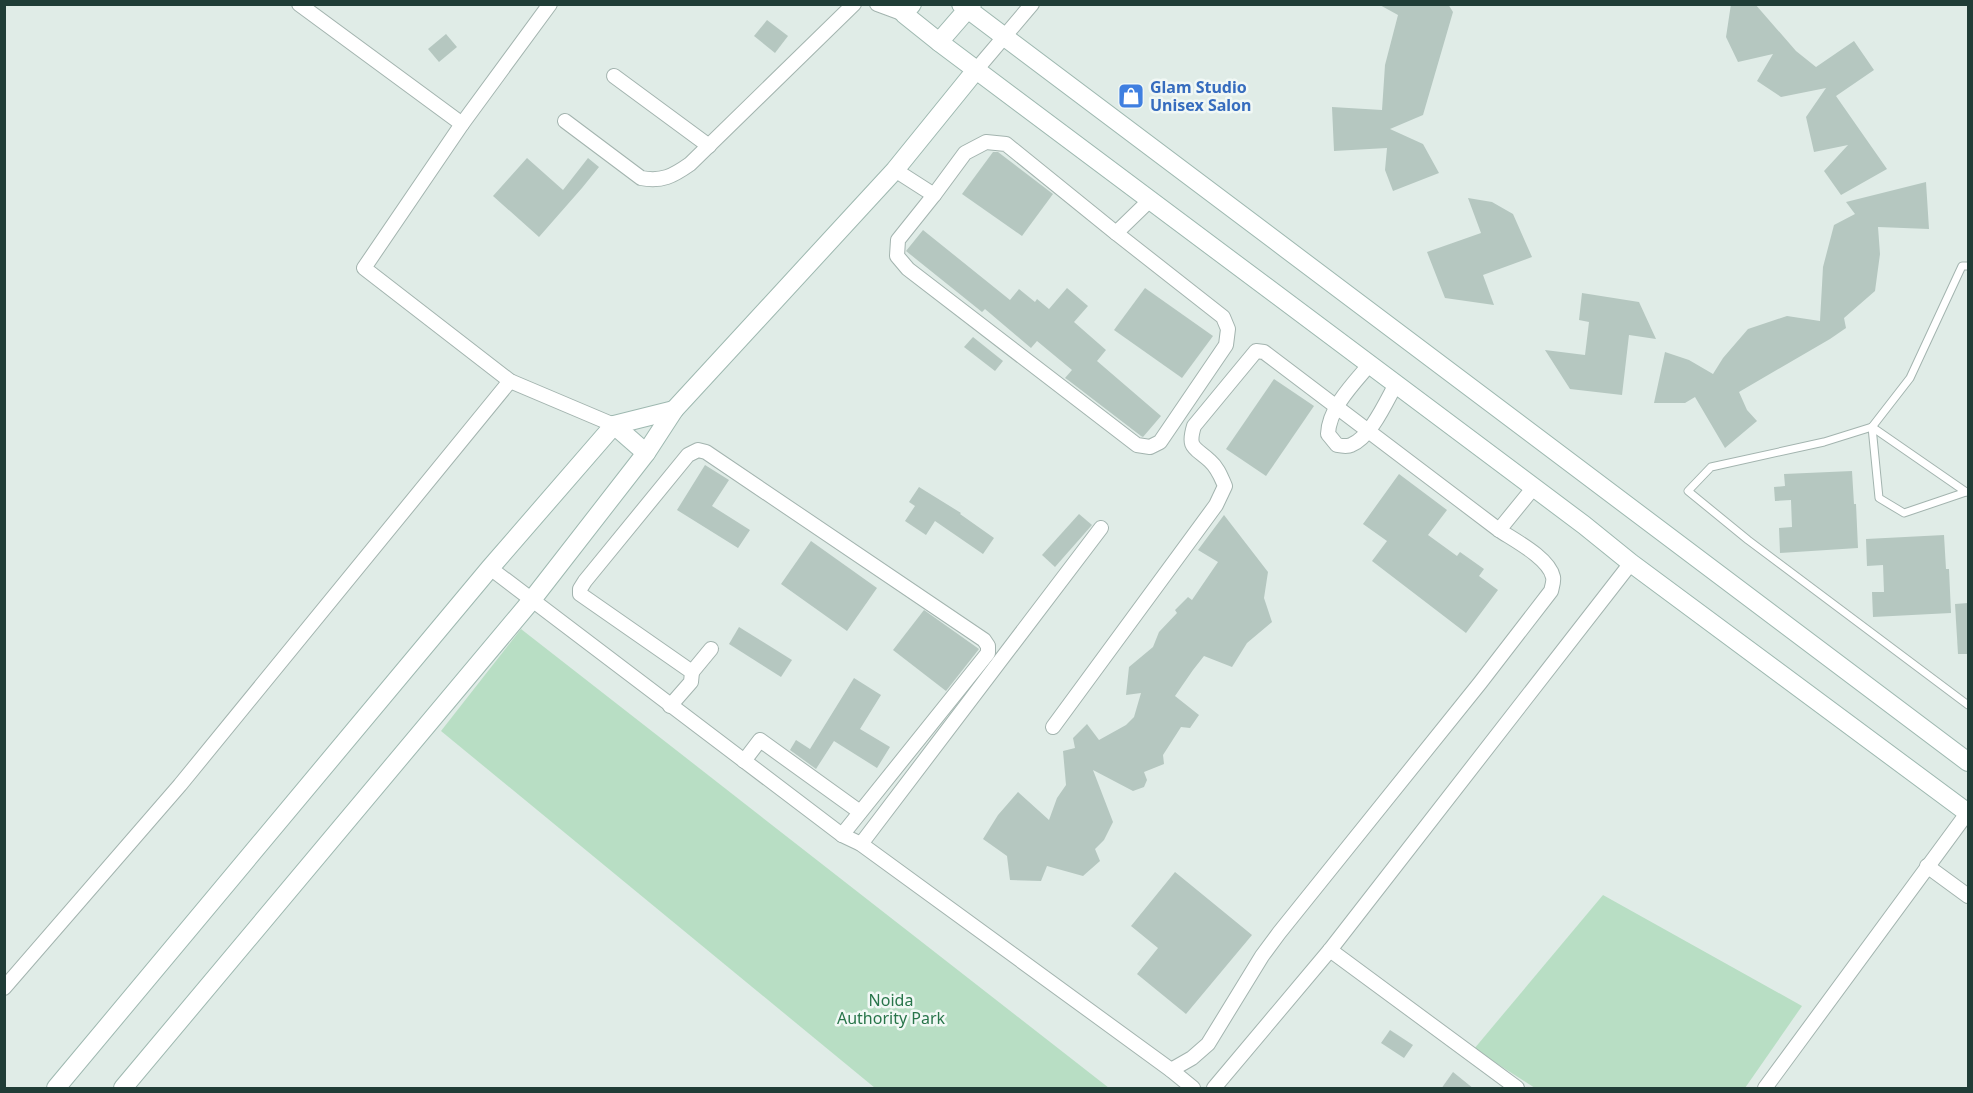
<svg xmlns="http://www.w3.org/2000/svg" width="1973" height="1093" viewBox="0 0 1973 1093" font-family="'Noto Sans',sans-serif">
<rect width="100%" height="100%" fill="#e0ece7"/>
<g fill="#b8dec4">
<path d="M 521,629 L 1109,1088 L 875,1088 L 441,731 Z"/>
<path d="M 1603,895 L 1802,1006 L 1745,1088 L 1535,1088 L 1474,1049 Z"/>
</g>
<g fill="#b5c7c0">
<path d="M 1378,4 L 1448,4 L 1453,12 L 1423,115 L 1390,129 L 1423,144 L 1439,173 L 1393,191 L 1385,170 L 1387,148 L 1334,151 L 1332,107 L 1382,110 L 1385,65 L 1398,15 Z"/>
<path d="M 1731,4 L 1755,4 L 1796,51 L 1816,67 L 1854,41 L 1874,70 L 1836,96 L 1887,169 L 1841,195 L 1824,171 L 1848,145 L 1814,152 L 1806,117 L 1826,88 L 1781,97 L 1757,81 L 1773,54 L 1738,62 L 1726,37 Z"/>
<path d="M 767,20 L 788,36 L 775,53 L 754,36 Z"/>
<path d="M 446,34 L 457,47 L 439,62 L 428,49 Z"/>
<path d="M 993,152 L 998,152 L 1053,194 L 1022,236 L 962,194 Z"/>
<path d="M 527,158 L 563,190 L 588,158 L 599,167 L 582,188 L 539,237 L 493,196 Z"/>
<path d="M 1926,182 L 1929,229 L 1878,227 L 1880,254 L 1875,291 L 1844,318 L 1846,328 L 1830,339 L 1739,392 L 1747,410 L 1757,421 L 1725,448 L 1695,397 L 1685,403 L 1654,403 L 1665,352 L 1689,360 L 1713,374 L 1723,358 L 1748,329 L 1787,316 L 1820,321 L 1823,267 L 1834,225 L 1855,214 L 1846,202 Z"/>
<path d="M 1468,198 L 1492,202 L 1513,214 L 1532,257 L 1483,275 L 1494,305 L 1445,298 L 1427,252 L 1481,233 Z"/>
<path d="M 923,230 L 1010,300 L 1019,289 L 1035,302 L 1037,299 L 1049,309 L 1067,288 L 1088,306 L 1074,322 L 1106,350 L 1097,361 L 1161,416 L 1143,437 L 1141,436 L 1068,380 L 1065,378 L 1072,370 L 1037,341 L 1031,348 L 985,309 L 982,312 L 906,251 Z"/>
<path d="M 1145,288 L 1213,336 L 1182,378 L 1114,330 Z"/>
<path d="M 1582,293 L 1639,302 L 1656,339 L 1629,335 L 1622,395 L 1570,389 L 1545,350 L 1585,355 L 1589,322 L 1579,320 Z"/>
<path d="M 973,337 L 1003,361 L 995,371 L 964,347 Z"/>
<path d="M 1274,379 L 1314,406 L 1266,476 L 1226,449 Z"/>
<path d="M 705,465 L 729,480 L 712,506 L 750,530 L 738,548 L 677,510 Z"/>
<path d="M 1852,471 L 1854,504 L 1856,504 L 1858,548 L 1780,553 L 1779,528 L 1792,527 L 1791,500 L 1775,501 L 1774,487 L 1785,486 L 1784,474 Z"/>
<path d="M 1399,474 L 1447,510 L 1428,535 L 1457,556 L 1460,552 L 1484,569 L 1479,576 L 1498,590 L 1466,633 L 1372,561 L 1387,541 L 1363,524 Z"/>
<path d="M 919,487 L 961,513 L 960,514 L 994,538 L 983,554 L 935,521 L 926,535 L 905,521 L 915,506 L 909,502 Z"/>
<path d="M 1079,514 L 1092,525 L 1055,567 L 1042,555 Z"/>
<path d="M 1224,515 L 1268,572 L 1264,598 L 1272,622 L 1247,643 L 1232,667 L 1204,656 L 1193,670 L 1175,696 L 1199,715 L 1190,728 L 1181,727 L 1163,755 L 1164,764 L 1144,772 L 1147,780 L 1144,787 L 1133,791 L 1093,770 L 1113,822 L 1104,840 L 1095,849 L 1100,861 L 1083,876 L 1047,866 L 1041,881 L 1010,880 L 1007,856 L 983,839 L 998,815 L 1018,792 L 1049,820 L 1057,798 L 1066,785 L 1063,751 L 1075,748 L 1073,738 L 1087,724 L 1099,740 L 1126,725 L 1134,717 L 1141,693 L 1126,695 L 1129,667 L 1153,647 L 1159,632 L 1177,613 L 1175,610 L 1188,597 L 1192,600 L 1218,562 L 1198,550 Z"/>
<path d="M 1944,535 L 1946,569 L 1949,569 L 1951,613 L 1873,617 L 1872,592 L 1884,592 L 1883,565 L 1867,566 L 1866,539 Z"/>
<path d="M 811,541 L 877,588 L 847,631 L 781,584 Z"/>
<path d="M 1968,603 L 1968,654 L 1958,654 L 1955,604 Z"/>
<path d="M 924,610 L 979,649 L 946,691 L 893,650 Z"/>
<path d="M 739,627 L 792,660 L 781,677 L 729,644 Z"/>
<path d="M 854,678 L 881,695 L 860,729 L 890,747 L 877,768 L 834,741 L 816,769 L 790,750 L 796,740 L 810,749 Z"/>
<path d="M 1175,872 L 1252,935 L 1186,1014 L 1137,974 L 1158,948 L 1131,926 Z"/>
<path d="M 1390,1030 L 1413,1045 L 1404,1058 L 1381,1043 Z"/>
<path d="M 1453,1072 L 1474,1089 L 1441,1089 Z"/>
</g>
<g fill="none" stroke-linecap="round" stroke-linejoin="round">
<defs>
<g id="lane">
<path d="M 1968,266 L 1962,266 L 1910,378 L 1872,427 L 1824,442 L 1711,467 L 1688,491 L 1748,540 L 1968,705"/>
<path d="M 1872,427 L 1879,498 L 1904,513 L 1966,492"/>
<path d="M 1872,427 L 1966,492 L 1968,492"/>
</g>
<g id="street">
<path d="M 299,4 L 462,124"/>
<path d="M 550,4 L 462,124 L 364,268 L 510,381 L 614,425"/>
<path d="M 877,4 L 904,14"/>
<path d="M 976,70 L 1032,4"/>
<path d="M 614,76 L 709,146"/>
<path d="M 565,121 L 641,178 C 662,182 673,176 690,164 L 854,4"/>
<path d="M 895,170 L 934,195 L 898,240 L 897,256 L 908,269 L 1137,445 L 1150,447 L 1160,442 L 1226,345 L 1228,329 L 1223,317 L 1116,233 L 1150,200"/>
<path d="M 934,195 L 965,153 L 986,142 L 1006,144 L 1116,233"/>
<path d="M 1370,364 C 1353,384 1329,408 1328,434 L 1337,445 C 1342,446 1347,447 1351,445 C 1370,438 1386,402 1396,384"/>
<path d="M 1499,530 L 1534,487"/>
<path d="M 490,568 L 842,835 L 861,844 L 1171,1070 L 1193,1088"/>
<path d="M 692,672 L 711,649"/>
<path d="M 670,706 L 691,682 L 692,672 L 580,594 L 580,589 L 585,581 L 688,455 L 698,450 L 706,452 L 984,640 L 988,646 L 988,653 L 842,835"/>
<path d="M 1053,727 L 1216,505 L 1225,486 C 1221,477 1218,468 1210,461 C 1195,447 1187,449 1194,426 L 1256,351 L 1264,352 L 1499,530 C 1514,540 1549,558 1553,577 C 1554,581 1552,587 1551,591 L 1480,683 L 1279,933 L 1262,956 L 1208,1044 L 1192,1058 L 1171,1070"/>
<path d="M 744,761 L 760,740 L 860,812"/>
<path d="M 861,844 L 1101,528"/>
<path d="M 1927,866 L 1968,896"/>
<path d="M 1330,950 L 1517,1088"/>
<path d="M 4,988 L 180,785 L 510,381"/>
<path d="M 1214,1088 L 1330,950 L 1631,563"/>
<path d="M 1765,1088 L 1968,812"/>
</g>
<g id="secondary">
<path d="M 912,4 L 904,14 L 939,42 L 1584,525 L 1631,563 L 1968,813"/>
<path d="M 961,4 L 1968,762"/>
<path d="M 939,42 L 972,4"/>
<path d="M 614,425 L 646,453"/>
<path d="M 56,1088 L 490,568 L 614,425 L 674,410"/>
<path d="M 123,1088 L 531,601 L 646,453 L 674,410 L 895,170 L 976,70"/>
</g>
</defs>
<use href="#lane" stroke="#a3b4af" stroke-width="9"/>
<use href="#street" stroke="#a3b4af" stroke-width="16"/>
<use href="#secondary" stroke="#9eb8b0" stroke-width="20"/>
<use href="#lane" stroke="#fff" stroke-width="7"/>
<use href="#street" stroke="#fff" stroke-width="14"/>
<use href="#secondary" stroke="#fff" stroke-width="18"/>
</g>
<defs>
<symbol id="shop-square" viewBox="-11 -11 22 22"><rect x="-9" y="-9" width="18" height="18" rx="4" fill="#3f7fe0" stroke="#f1f8f5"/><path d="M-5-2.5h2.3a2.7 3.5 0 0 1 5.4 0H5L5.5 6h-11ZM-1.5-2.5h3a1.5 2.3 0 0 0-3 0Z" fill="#fff"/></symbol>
</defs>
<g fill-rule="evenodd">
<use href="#shop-square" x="1116" y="81" width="30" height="30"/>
</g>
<g text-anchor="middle" stroke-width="5" stroke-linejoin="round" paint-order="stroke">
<g font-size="16" font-weight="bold" fill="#366cbe" stroke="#f1f8f5" text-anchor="start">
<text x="1150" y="93">Glam Studio<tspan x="1150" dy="18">Unisex Salon</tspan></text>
</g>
<g font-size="16" fill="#28754a" stroke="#f1f8f5">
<text x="891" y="1006">Noida<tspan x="891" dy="18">Authority Park</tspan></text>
</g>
</g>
<rect width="1973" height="1093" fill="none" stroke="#203d37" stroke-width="12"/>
</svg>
